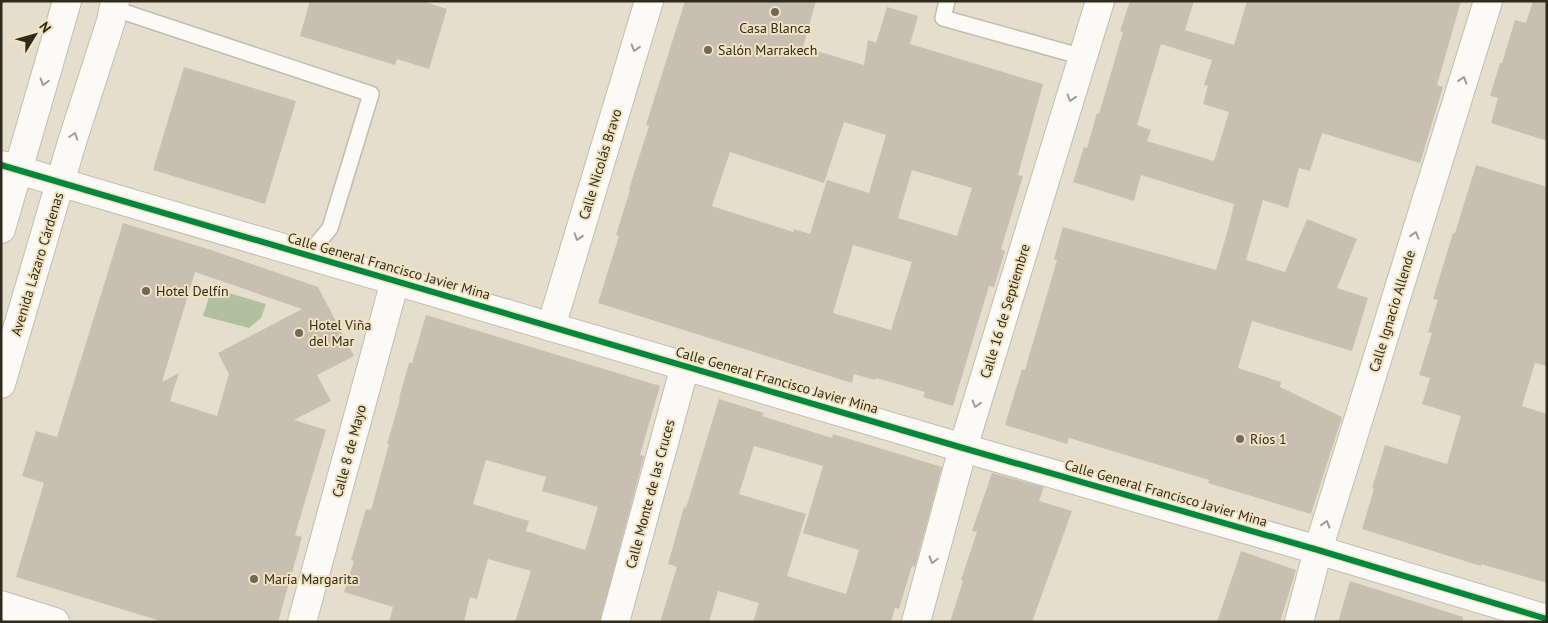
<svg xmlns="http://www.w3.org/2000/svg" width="1548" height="623" viewBox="0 0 1548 623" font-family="'PT Sans',sans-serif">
<rect width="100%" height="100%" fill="#e6decc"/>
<path fill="#b1c09f" d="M 212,288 L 266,304 L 261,318 L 249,328 L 203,316 Z"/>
<g fill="#c8bfb2" fill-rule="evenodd">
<path d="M 310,1 L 422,1 L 447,9 L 429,69 L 397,59 L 395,65 L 300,36 Z"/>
<path d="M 685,1 L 816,1 L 803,47 L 864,65 L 868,40 L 876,43 L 887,7 L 918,16 L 910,44 L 1043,84 L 1018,175 L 1023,176 L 1001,249 L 1005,251 L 994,287 L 989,286 L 953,406 L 923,397 L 925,392 L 876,378 L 875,380 L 854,374 L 852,383 L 598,303 L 619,236 L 616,235 L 630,190 L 629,189 L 649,126 L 646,125 ZM 844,122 L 886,135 L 869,193 L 827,180 L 810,234 L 794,229 L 793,232 L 712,206 L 730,152 L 824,183 ZM 912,170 L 972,188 L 957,236 L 898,218 ZM 853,245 L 912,262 L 891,330 L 833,313 Z"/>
<path d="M 1130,1 L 1194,1 L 1185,30 L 1234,45 L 1247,1 L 1461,1 L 1437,85 L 1443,87 L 1420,163 L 1322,133 L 1310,171 L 1299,168 L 1288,208 L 1263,200 L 1246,260 L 1285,272 L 1307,219 L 1357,239 L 1337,288 L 1368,298 L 1352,351 L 1252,321 L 1238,368 L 1281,382 L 1280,387 L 1342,417 L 1311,514 L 1208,483 L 1209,480 L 1069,438 L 1067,444 L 1005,425 L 1022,369 L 1025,370 L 1057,260 L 1054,259 L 1063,227 L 1216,270 L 1229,226 L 1234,204 L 1141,175 L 1134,201 L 1073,182 L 1084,147 L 1087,148 L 1097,113 L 1099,114 L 1123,32 L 1120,31 ZM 1161,44 L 1212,60 L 1204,85 L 1208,86 L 1203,104 L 1229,112 L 1214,161 L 1147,141 L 1151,130 L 1137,125 Z"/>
<path d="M 1533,1 L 1547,1 L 1547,141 L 1491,123 L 1498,98 L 1490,96 L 1500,63 L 1502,63 L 1515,20 L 1526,23 Z"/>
<path d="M 184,67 L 296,101 L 265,204 L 153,170 Z"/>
<path d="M 1476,165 L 1547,187 L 1547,366 L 1535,363 L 1522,406 L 1547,414 L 1547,583 L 1481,564 L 1481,566 L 1362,529 L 1374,489 L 1372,488 L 1385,445 L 1447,464 L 1461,416 L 1422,404 L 1430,378 L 1419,375 L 1432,333 L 1428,332 L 1438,300 L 1433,299 L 1453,233 L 1455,233 Z"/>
<path d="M 123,223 L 211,250 L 318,287 L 354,356 L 317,375 L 331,401 L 294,420 L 326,430 L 295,535 L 302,537 L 278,622 L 164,622 L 16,577 L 44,483 L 22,476 L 36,431 L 57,437 ZM 195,272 L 302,309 L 218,353 L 229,374 L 217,416 L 170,401 L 179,373 L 162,382 Z"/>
<path d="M 426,315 L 660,386 L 640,455 L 644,456 L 600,622 L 515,622 L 531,571 L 488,559 L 477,599 L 470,597 L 464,622 L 389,622 L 393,607 L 344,592 L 354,561 L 351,560 L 366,509 L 371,510 L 389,444 L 387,444 L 400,399 L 399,398 L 409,363 L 412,363 ZM 486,460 L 546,477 L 542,491 L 598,507 L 585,550 L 526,531 L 529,521 L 473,504 Z"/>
<path d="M 719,399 L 764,413 L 762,416 L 832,438 L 833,434 L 942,467 L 915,567 L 912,566 L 899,609 L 895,608 L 891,622 L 753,622 L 759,603 L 718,591 L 709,622 L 660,622 L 677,567 L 668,564 L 684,507 L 686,508 ZM 754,446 L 823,466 L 803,533 L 859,550 L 846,594 L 787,576 L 806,514 L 739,494 Z"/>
<path d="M 992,473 L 1044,487 L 1039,501 L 1072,511 L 1032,622 L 950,622 L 963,581 L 961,580 L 977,532 L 972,531 Z"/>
<path d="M 1241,551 L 1296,570 L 1280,622 L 1217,622 Z"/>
<path d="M 1350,581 L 1463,617 L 1463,622 L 1338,622 Z"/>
</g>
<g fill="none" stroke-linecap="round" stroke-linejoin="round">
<defs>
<g id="lane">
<path d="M 947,1 L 943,18 L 1083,57"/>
<path d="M 112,8 L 371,94 L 330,228 L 308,255"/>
</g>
<g id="street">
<path d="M 1,605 L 55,622"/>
<path d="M 302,622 L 395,281"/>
<path d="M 615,622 L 685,366"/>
<path d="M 916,622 L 963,448 L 1100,1"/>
<path d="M 1299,622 L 1318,550 L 1488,1"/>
</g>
<g id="secondary">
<path d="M 1,165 L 963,448 L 1318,550 L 1547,619"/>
<path d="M 1,229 L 67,1"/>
<path d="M 551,327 L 649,1"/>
<path d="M 1,384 L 72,142 L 111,21 L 115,1"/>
</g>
</defs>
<use href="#lane" stroke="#c3bcae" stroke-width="18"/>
<use href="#street" stroke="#c3bcae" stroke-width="30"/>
<use href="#secondary" stroke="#c3bcae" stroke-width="30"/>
<use href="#lane" stroke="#fbfaf7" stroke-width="15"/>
<use href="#street" stroke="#fbfaf7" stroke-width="28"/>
<use href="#secondary" stroke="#fbfaf7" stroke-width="28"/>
<defs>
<path id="cycleway" d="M 1,165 L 963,448 L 1318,550 L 1547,619"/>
</defs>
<use href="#cycleway" stroke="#f1e3c1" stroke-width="9"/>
<use href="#cycleway" stroke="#00873e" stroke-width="6"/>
</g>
<defs><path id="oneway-chevron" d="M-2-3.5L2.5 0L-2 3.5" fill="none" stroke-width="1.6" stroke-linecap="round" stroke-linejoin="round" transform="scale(1.25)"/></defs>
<g stroke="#9f9c94">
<use href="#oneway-chevron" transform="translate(635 48) rotate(107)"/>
<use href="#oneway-chevron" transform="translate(1463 80) rotate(-73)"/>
<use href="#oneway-chevron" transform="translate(44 82) rotate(106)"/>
<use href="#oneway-chevron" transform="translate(1071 98) rotate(107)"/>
<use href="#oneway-chevron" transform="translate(74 136) rotate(-72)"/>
<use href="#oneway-chevron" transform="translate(1415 235) rotate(-73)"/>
<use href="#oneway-chevron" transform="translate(578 237) rotate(107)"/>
<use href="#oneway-chevron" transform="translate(976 404) rotate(107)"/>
<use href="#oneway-chevron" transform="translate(1326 524) rotate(-73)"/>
<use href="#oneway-chevron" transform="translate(933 560) rotate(105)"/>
</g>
<g fill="#6f695a" stroke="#f1e3c1" stroke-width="2">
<circle cx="775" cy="12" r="5"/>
<circle cx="708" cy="50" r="5"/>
<circle cx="146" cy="291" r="5"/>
<circle cx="299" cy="333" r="5"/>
<circle cx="1240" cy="439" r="5"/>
<circle cx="254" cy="579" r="5"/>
</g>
<g text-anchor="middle" stroke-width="4" stroke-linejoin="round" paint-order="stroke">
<g font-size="14" fill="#2f2a1c" stroke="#f1e3c1" text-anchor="start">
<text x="775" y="33" text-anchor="middle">Casa Blanca</text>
<text x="718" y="55">Salón Marrakech</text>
<text x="156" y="296">Hotel Delfín</text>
<text x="309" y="330">Hotel Viña<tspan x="309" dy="16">del Mar</tspan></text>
<text x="1250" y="444">Ríos 1</text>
<text x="264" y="584">María Margarita</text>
</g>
<g font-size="14" fill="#2f2a1c" stroke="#f1e3c1">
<text transform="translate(600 164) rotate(-73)" y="5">Calle Nicolás Bravo</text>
<text transform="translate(37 264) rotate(-73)" y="5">Avenida Lázaro Cárdenas</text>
<text transform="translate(389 266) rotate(16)" y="5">Calle General Francisco Javier Mina</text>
<text transform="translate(1005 311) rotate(-73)" y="5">Calle 16 de Septiembre</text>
<text transform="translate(1392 311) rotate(-73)" y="5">Calle Ignacio Allende</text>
<text transform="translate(777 380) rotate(16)" y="5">Calle General Francisco Javier Mina</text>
<text transform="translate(349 451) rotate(-75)" y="5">Calle 8 de Mayo</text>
<text transform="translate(1166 493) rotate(16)" y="5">Calle General Francisco Javier Mina</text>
<text transform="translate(650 494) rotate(-75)" y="5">Calle Monte de las Cruces</text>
</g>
</g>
<rect width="1548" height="623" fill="none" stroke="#2f2a1c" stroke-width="5"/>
<g transform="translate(35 35) rotate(53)" stroke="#f1e3c1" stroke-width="4" paint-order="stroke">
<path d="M0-4L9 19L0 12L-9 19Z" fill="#2f2a1c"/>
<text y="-8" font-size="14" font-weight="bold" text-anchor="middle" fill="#2f2a1c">N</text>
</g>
</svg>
